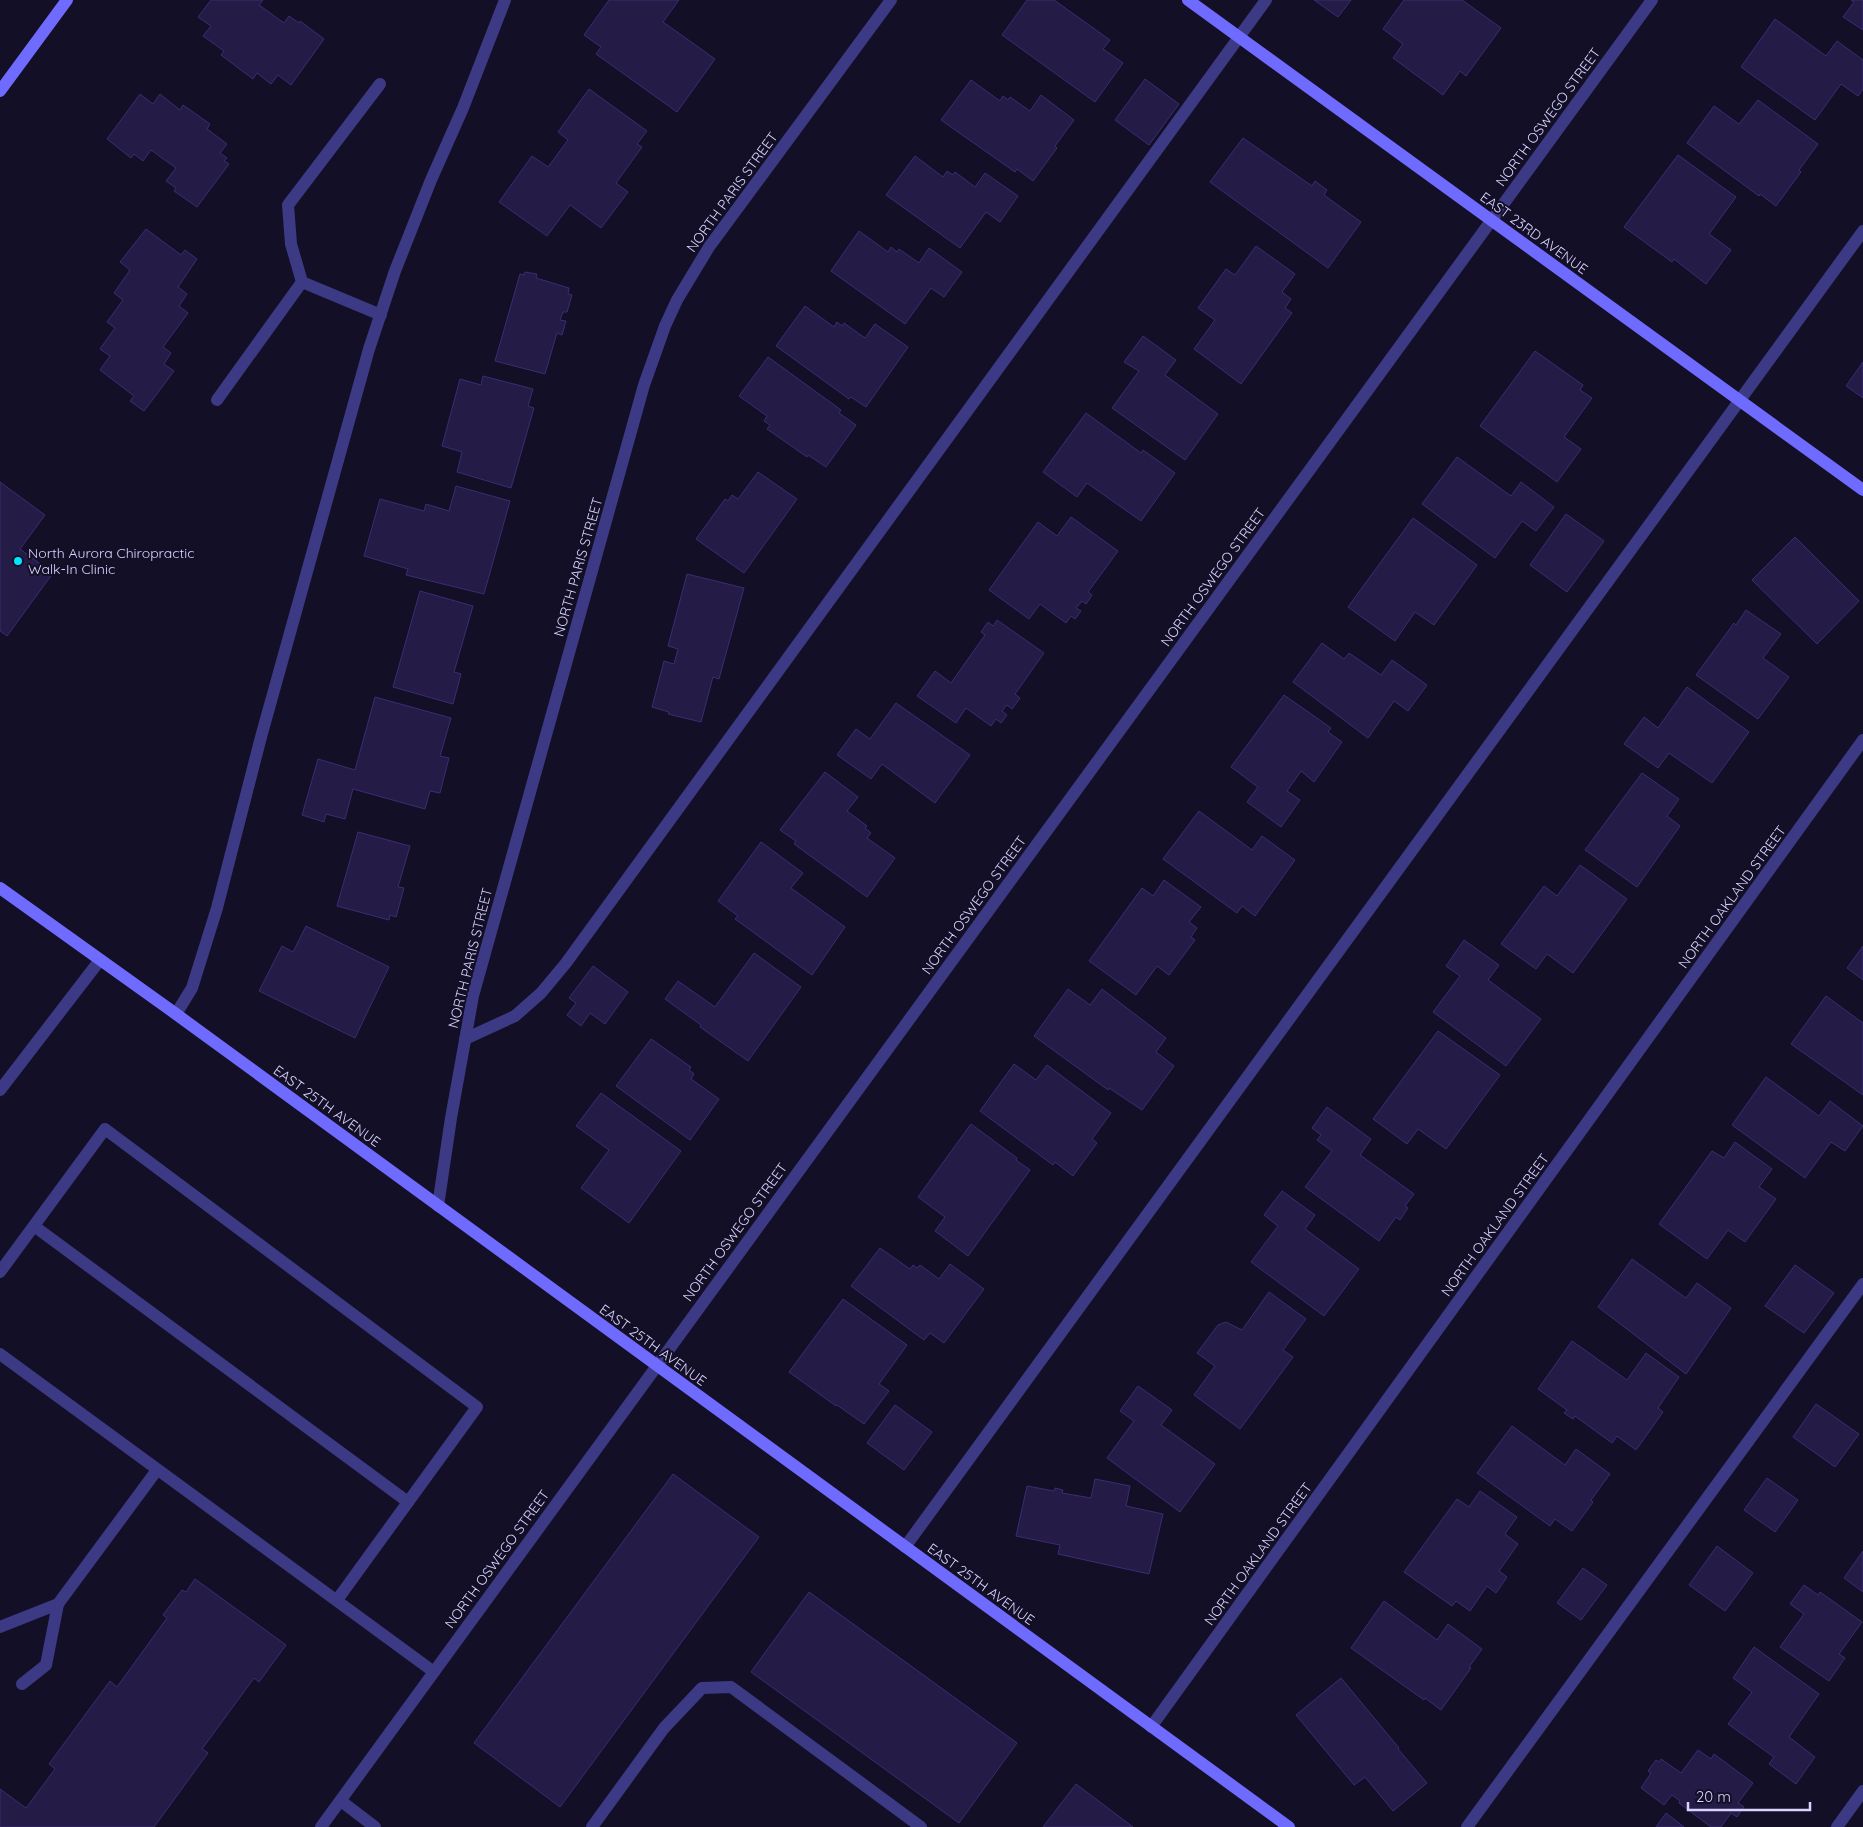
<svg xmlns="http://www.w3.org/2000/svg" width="1863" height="1827" viewBox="0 0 1863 1827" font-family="Quicksand,sans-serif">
<rect width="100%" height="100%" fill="#130f26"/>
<g fill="#241b47" stroke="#3b2d73">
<path d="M 211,0 L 263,0 L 259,5 L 284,23 L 289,16 L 299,23 L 300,21 L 324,39 L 291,85 L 278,75 L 271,84 L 257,73 L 253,79 L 221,55 L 224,51 L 203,36 L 211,26 L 198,17 Z"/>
<path d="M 609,0 L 679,0 L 663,22 L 715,59 L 677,112 L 596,54 L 601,47 L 584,35 Z"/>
<path d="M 1027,0 L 1054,0 L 1110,40 L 1103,49 L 1123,63 L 1095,102 L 1002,35 Z"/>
<path d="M 1314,0 L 1351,0 L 1338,17 Z"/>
<path d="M 1404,0 L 1462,0 L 1501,28 L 1466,76 L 1460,71 L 1443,95 L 1393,58 L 1403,44 L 1383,29 Z"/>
<path d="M 1851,0 L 1863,0 L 1863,30 L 1843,17 L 1854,2 Z"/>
<path d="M 1775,19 L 1826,56 L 1837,41 L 1863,60 L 1863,89 L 1858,96 L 1841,84 L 1815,120 L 1741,67 Z"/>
<path d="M 1145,79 L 1179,104 L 1149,145 L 1115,120 Z"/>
<path d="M 971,80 L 1000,101 L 1003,96 L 1008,100 L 1010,97 L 1030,111 L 1041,95 L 1074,120 L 1055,146 L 1057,148 L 1033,181 L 1017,169 L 1015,172 L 941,120 Z"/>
<path d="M 589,89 L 647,131 L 637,144 L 642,147 L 616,183 L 628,192 L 601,228 L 570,205 L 547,236 L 499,202 L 532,156 L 548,167 L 568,140 L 558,132 Z"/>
<path d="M 140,94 L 153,104 L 160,94 L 180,110 L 183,105 L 210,124 L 207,129 L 227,144 L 220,153 L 227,158 L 224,161 L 229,164 L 197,207 L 174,191 L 176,188 L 166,181 L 176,168 L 151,150 L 143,161 L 134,154 L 131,158 L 107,139 Z"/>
<path d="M 1758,100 L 1818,144 L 1799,170 L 1801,172 L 1776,206 L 1760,194 L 1759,196 L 1687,143 L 1714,106 L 1739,124 Z"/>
<path d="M 1243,138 L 1312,186 L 1315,181 L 1327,190 L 1324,195 L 1361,222 L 1328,268 L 1210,182 Z"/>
<path d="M 1678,155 L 1736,197 L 1709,234 L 1731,250 L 1706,284 L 1674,259 L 1672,262 L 1624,227 Z"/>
<path d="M 915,156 L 943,177 L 947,171 L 953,175 L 955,172 L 975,187 L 985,173 L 1018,196 L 1000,222 L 986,212 L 960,248 L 886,195 Z"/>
<path d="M 146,229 L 181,255 L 185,250 L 197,259 L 178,287 L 187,294 L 179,306 L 188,313 L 163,347 L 171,353 L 164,364 L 174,371 L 144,411 L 130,401 L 134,396 L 100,370 L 110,356 L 100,349 L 115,328 L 107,322 L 123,300 L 114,293 L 130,270 L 120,262 Z"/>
<path d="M 859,231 L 888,252 L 891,247 L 897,252 L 899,249 L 919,263 L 929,248 L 962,272 L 944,297 L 931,288 L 905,324 L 831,271 Z"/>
<path d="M 1256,246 L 1295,274 L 1282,292 L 1291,299 L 1285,308 L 1292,313 L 1241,384 L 1194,349 L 1215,320 L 1198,308 L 1226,269 L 1235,275 Z"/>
<path d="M 525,272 L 537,274 L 536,278 L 569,288 L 568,294 L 572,295 L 567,312 L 563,312 L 560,320 L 566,321 L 562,335 L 557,333 L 545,374 L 495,361 L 520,274 L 524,275 Z"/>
<path d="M 805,306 L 834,327 L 837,322 L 842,326 L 844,323 L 865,338 L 875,324 L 908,347 L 866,407 L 851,397 L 849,399 L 776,346 Z"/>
<path d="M 1143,336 L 1176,360 L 1165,375 L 1218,414 L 1185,460 L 1112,408 L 1139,371 L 1124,362 Z"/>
<path d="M 1535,351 L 1583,385 L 1580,390 L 1592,398 L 1564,437 L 1581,449 L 1557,482 L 1480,426 Z"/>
<path d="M 768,357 L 841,410 L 839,413 L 856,425 L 826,467 L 808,455 L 807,457 L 767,429 L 770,425 L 764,421 L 767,416 L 739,396 Z"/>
<path d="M 1863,362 L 1863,398 L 1846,386 Z"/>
<path d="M 483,376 L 533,389 L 528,406 L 534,408 L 511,488 L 457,472 L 462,452 L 442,446 L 460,379 L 481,385 Z"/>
<path d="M 1086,413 L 1141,453 L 1143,450 L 1175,473 L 1141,521 L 1087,483 L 1077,497 L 1043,472 Z"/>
<path d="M 1457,457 L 1511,496 L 1521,482 L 1554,507 L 1536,531 L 1522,521 L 1495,558 L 1422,504 Z"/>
<path d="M 758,472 L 797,499 L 744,573 L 696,539 L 725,499 L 728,501 L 732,495 L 738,499 Z"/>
<path d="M 0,482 L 45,515 L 20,549 L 53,573 L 7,636 L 0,631 Z"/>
<path d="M 456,486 L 510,501 L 484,594 L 406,575 L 408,569 L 364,556 L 380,499 L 424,511 L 426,504 L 449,511 Z"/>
<path d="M 1566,514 L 1604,541 L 1567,592 L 1530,565 Z"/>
<path d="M 1071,517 L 1118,551 L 1088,592 L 1092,595 L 1086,604 L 1082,601 L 1076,608 L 1081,611 L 1075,619 L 1071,616 L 1066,623 L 1040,604 L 1029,619 L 989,590 L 1038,522 L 1057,536 Z"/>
<path d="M 1413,518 L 1477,565 L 1434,625 L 1415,612 L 1395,641 L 1348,607 Z"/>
<path d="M 1795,537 L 1859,601 L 1817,644 L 1752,580 Z"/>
<path d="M 687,574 L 744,588 L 719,679 L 713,677 L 701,722 L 668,714 L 669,712 L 652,707 L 664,661 L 674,664 L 678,649 L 668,646 Z"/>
<path d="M 420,591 L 473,606 L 454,672 L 461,674 L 453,704 L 393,687 Z"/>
<path d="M 1746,610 L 1781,634 L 1763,658 L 1789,677 L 1758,719 L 1696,675 L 1734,623 L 1736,625 Z"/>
<path d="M 997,620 L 1044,653 L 1015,694 L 1020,698 L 1012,709 L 1007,705 L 1002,711 L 1007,715 L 1001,723 L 996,719 L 991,726 L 966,708 L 956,723 L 917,696 L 935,671 L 951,683 L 985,635 L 981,632 L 988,622 L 993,626 Z"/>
<path d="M 1322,643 L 1344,659 L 1349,653 L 1381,675 L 1392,660 L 1427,685 L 1408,711 L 1394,701 L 1368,738 L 1293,682 Z"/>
<path d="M 1687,687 L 1749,732 L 1712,783 L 1669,753 L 1658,768 L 1624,744 L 1644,717 L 1658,728 Z"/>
<path d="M 1284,695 L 1331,728 L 1328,732 L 1342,742 L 1314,782 L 1301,771 L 1287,791 L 1300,800 L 1281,827 L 1247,802 L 1258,787 L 1231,767 Z"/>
<path d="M 375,697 L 451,718 L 440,756 L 449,758 L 440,793 L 430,791 L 425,809 L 353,789 L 345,819 L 326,814 L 324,822 L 302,815 L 318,759 L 355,770 Z"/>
<path d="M 896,703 L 970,755 L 935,803 L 882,764 L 871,779 L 837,755 L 856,729 L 870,739 Z"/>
<path d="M 825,772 L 858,797 L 847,811 L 867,826 L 865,828 L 871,833 L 867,838 L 895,858 L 867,897 L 794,844 L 796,841 L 780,830 Z"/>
<path d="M 1642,773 L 1679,799 L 1667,816 L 1680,826 L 1637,887 L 1585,850 Z"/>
<path d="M 1199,811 L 1252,850 L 1262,836 L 1295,860 L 1255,916 L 1242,906 L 1237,913 L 1163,859 Z"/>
<path d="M 358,832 L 410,846 L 398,887 L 404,888 L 396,917 L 390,915 L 389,920 L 337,906 Z"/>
<path d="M 761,842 L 803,873 L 791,888 L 845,927 L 812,975 L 735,919 L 738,916 L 718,901 Z"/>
<path d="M 1580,865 L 1627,899 L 1573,973 L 1547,954 L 1536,969 L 1501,944 L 1544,886 L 1557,896 Z"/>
<path d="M 1164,880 L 1201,907 L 1189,922 L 1197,928 L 1191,937 L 1195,940 L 1169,975 L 1157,966 L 1136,995 L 1089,961 L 1142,888 L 1153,896 Z"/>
<path d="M 306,926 L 389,967 L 355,1038 L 259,991 L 282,946 L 293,952 Z"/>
<path d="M 1464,940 L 1499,965 L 1488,980 L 1541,1019 L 1506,1066 L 1433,1012 L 1460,976 L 1446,966 Z"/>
<path d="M 1863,946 L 1863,980 L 1847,968 Z"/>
<path d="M 754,953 L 801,987 L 748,1061 L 700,1027 L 701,1025 L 665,999 L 678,981 L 715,1007 Z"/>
<path d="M 593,966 L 628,992 L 605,1024 L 590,1013 L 581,1026 L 567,1015 L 576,1003 L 569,998 Z"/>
<path d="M 1068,989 L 1090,1005 L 1102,989 L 1166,1038 L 1156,1052 L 1174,1066 L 1142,1110 L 1109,1088 L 1108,1090 L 1034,1036 Z"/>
<path d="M 1826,996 L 1863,1023 L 1863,1095 L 1791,1044 Z"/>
<path d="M 1438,1031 L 1500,1075 L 1446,1149 L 1418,1129 L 1407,1144 L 1373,1119 Z"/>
<path d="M 651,1039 L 691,1067 L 689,1070 L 694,1074 L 691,1079 L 719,1099 L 690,1140 L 616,1086 Z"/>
<path d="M 1014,1064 L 1036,1080 L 1047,1065 L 1111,1113 L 1092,1139 L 1097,1143 L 1073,1176 L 1055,1162 L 1053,1165 L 980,1111 Z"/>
<path d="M 1766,1077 L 1819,1116 L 1830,1101 L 1863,1126 L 1845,1151 L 1831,1142 L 1805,1178 L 1732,1125 Z"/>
<path d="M 601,1093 L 681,1151 L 629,1223 L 581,1188 L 609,1150 L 576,1126 Z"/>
<path d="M 1327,1107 L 1371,1139 L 1360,1155 L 1414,1194 L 1405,1206 L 1408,1208 L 1400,1220 L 1396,1217 L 1379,1241 L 1305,1187 L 1332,1151 L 1317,1140 L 1321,1135 L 1312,1128 Z"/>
<path d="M 971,1124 L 1017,1158 L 1016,1160 L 1030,1170 L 968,1256 L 935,1231 L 945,1217 L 918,1197 Z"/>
<path d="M 1735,1142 L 1772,1169 L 1759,1187 L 1776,1199 L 1745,1242 L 1728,1230 L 1707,1259 L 1659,1224 L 1712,1151 L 1724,1158 Z"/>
<path d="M 1282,1191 L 1315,1215 L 1305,1229 L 1359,1269 L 1324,1316 L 1251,1262 L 1278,1226 L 1264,1215 Z"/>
<path d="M 880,1248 L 910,1269 L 913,1265 L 917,1268 L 920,1265 L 939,1279 L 950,1264 L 984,1289 L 944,1343 L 930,1333 L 924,1340 L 851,1286 Z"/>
<path d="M 1632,1259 L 1686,1298 L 1697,1283 L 1731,1308 L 1686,1374 L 1598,1307 Z"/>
<path d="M 1795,1265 L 1834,1293 L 1804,1333 L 1765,1306 Z"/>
<path d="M 1269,1292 L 1306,1319 L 1283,1350 L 1293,1357 L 1240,1429 L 1194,1395 L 1215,1366 L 1197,1353 L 1218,1325 L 1226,1322 L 1242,1330 Z"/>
<path d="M 843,1299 L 907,1345 L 879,1384 L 889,1391 L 864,1424 L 837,1405 L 836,1406 L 789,1372 Z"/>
<path d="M 1572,1341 L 1627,1380 L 1646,1353 L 1679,1377 L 1658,1408 L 1663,1412 L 1636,1450 L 1617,1436 L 1612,1443 L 1575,1416 L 1573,1419 L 1564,1413 L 1567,1410 L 1538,1389 Z"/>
<path d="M 1138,1386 L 1172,1410 L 1161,1425 L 1215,1464 L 1180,1512 L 1107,1458 L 1134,1421 L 1120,1411 Z"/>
<path d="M 1816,1404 L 1859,1434 L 1835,1467 L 1793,1437 Z"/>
<path d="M 895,1405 L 932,1432 L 904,1470 L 867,1443 Z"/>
<path d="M 1512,1426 L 1565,1465 L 1576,1449 L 1610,1474 L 1591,1500 L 1593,1502 L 1572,1531 L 1555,1519 L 1550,1526 L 1477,1473 Z"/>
<path d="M 673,1474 L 759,1537 L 560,1807 L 474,1743 Z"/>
<path d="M 1767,1478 L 1798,1500 L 1775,1532 L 1744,1510 Z"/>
<path d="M 1095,1479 L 1130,1486 L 1126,1506 L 1163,1514 L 1149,1574 L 1058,1554 L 1060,1545 L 1016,1536 L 1027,1486 L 1054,1491 L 1055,1488 L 1063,1490 L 1062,1493 L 1091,1498 Z"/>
<path d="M 1480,1491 L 1517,1517 L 1505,1534 L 1518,1544 L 1499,1571 L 1507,1577 L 1496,1593 L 1487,1586 L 1470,1611 L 1456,1601 L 1452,1606 L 1404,1572 L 1457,1499 L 1469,1507 Z"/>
<path d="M 1717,1546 L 1753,1573 L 1725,1611 L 1689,1585 Z"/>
<path d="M 1863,1551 L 1863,1592 L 1844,1578 Z"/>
<path d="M 1583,1568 L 1607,1585 L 1581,1620 L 1557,1603 Z"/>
<path d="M 195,1579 L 286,1645 L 259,1682 L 254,1678 L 202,1749 L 208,1753 L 154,1827 L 0,1827 L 0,1789 L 26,1808 L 55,1769 L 49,1764 L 110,1681 L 117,1687 L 167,1618 L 163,1615 L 182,1590 L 186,1592 Z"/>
<path d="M 1804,1585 L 1818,1595 L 1820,1592 L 1862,1622 L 1839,1654 L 1845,1658 L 1829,1681 L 1780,1647 L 1804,1614 L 1790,1604 Z"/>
<path d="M 809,1592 L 1017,1743 L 959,1823 L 751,1672 Z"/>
<path d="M 1384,1601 L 1437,1640 L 1448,1624 L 1482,1649 L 1469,1667 L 1471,1668 L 1441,1710 L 1425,1698 L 1424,1700 L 1351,1648 Z"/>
<path d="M 1754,1647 L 1819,1694 L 1789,1737 L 1815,1757 L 1796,1784 L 1769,1764 L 1774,1757 L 1728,1724 L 1752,1692 L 1733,1678 Z"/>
<path d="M 1341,1678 L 1399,1748 L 1398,1749 L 1427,1783 L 1393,1811 L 1365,1777 L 1354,1785 L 1296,1715 Z"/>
<path d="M 1698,1750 L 1711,1759 L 1714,1754 L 1753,1783 L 1738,1803 L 1744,1807 L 1737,1817 L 1731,1813 L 1721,1827 L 1711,1827 L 1679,1803 L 1680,1801 L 1672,1795 L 1664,1805 L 1641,1788 L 1651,1773 L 1648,1771 L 1656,1760 L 1659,1762 L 1661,1759 L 1681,1773 Z"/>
<path d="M 1076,1784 L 1133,1827 L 1043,1827 Z"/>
<path d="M 1666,1813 L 1684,1827 L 1656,1827 Z"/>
</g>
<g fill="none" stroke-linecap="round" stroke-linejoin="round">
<g stroke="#3d3a85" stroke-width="12">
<path d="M 302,282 L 381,315"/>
<path d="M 217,400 L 302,282 L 291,244 L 288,205 L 380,84"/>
<path d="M 176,1014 L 192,988 L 217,908 L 261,737 L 369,349 L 395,271 L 431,180 L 463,108 L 505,0"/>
<path d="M 465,1039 L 515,1016 L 541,993 L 566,963 L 1266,0"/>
<path d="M 0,1090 L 100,960"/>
<path d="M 34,1226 L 408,1502"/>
<path d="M 0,1272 L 105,1129 L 477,1407 L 337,1600"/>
<path d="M 0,1354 L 434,1672"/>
<path d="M 905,1547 L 1863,231"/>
<path d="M 0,1627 L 58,1604 L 157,1470"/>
<path d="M 22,1684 L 46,1665 L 58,1604"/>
<path d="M 592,1827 L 664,1728 L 702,1688 L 731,1687 L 921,1827"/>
<path d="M 1467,1827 L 1863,1284"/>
</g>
<g stroke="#3d3a85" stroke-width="12">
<path d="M 438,1206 L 451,1118 L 473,996 L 644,385 L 665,326 L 677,300 L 709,247 L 891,0"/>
<path d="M 1151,1727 L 1863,740"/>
<path d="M 341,1801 L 375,1827"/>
<path d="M 321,1827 L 1652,0"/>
<path d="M 1837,1827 L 1863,1791"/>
</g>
<g stroke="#6f6bff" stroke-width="12">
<path d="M 1188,0 L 1863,490"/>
<path d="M 0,91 L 67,0"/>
<path d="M 0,888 L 176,1014 L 1289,1827"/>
</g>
</g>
<circle fill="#00e5ff" stroke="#130f26" stroke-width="2" cx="18" cy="561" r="5"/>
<g text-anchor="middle" stroke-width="4" stroke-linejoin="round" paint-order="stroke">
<g font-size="14" fill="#d9d4ff" stroke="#130f26">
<text transform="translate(1548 117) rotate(-54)" y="5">NORTH OSWEGO STREET</text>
<text transform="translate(732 192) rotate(-54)" y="5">NORTH PARIS STREET</text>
<text transform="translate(1534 233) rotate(36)" y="5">EAST 23RD AVENUE</text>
<text transform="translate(578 567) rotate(-74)" y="5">NORTH PARIS STREET</text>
<text transform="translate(1213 577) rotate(-54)" y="5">NORTH OSWEGO STREET</text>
<text transform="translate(1732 897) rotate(-54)" y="5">NORTH OAKLAND STREET</text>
<text transform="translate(974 905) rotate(-54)" y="5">NORTH OSWEGO STREET</text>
<text transform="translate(470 958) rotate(-76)" y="5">NORTH PARIS STREET</text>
<text transform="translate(327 1106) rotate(36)" y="5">EAST 25TH AVENUE</text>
<text transform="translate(1495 1225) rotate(-54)" y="5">NORTH OAKLAND STREET</text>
<text transform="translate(735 1232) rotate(-54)" y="5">NORTH OSWEGO STREET</text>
<text transform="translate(653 1345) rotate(36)" y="5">EAST 25TH AVENUE</text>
<text transform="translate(1258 1554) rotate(-54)" y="5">NORTH OAKLAND STREET</text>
<text transform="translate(497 1559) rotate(-54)" y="5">NORTH OSWEGO STREET</text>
<text transform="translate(981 1584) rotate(36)" y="5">EAST 25TH AVENUE</text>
</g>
<g font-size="14" fill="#d9d4ff" stroke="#130f26" text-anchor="start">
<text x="28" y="558">North Aurora Chiropractic<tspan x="28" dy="16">Walk-In Clinic</tspan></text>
</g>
</g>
<path d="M1688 1802v8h122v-8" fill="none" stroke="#d9d4ff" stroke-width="2.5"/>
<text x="1696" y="1802" font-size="15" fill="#d9d4ff" stroke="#130f26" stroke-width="4" paint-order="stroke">20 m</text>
</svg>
